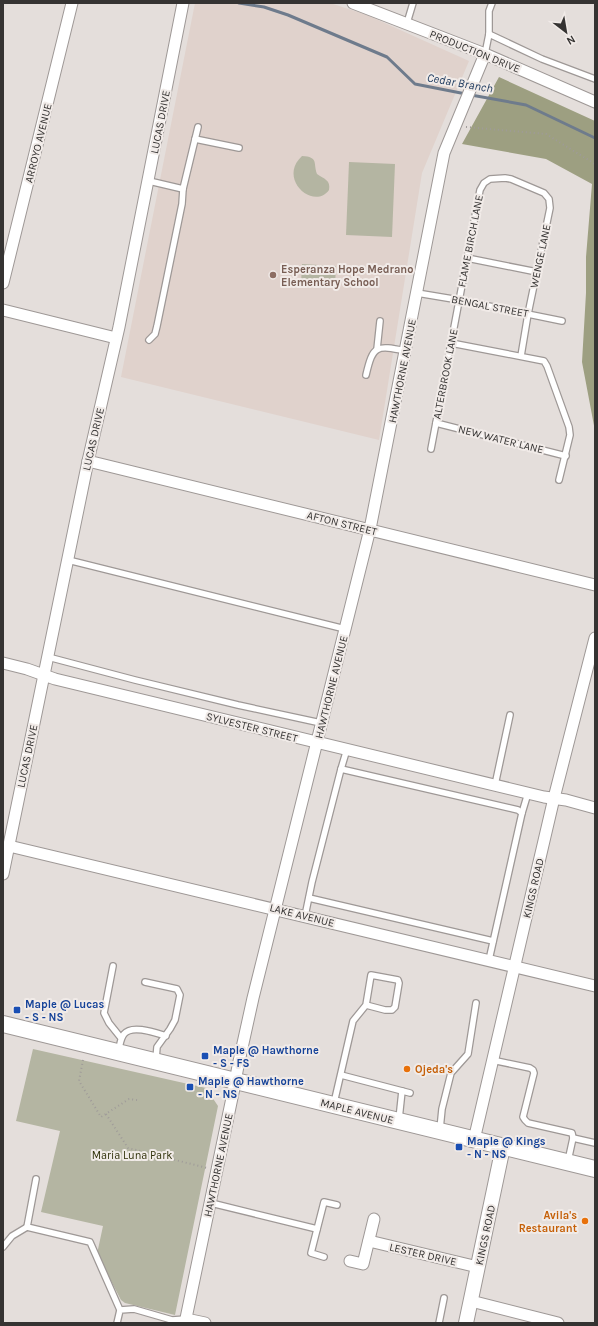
<svg xmlns="http://www.w3.org/2000/svg" width="598" height="1326" viewBox="0 0 598 1326" font-family="Karla,sans-serif">
<rect width="100%" height="100%" fill="#e4dedb"/>
<path fill="#e0d2cc" d="M 195,3 L 330,3 L 367,15 L 469,61 L 422,173 L 379,440 L 121,377 Z"/>
<g fill="#b4b5a2">
<path d="M 302,156 C 319,157 313,163 317,174 C 324,179 331,180 329,190 C 314,211 277,179 302,156 Z"/>
<path d="M 349,162 L 395,164 L 392,237 L 346,235 Z"/>
<path d="M 302,264 L 336,266 L 335,286 L 301,284 Z"/>
<path d="M 33,1049 L 206,1088 L 218,1106 L 175,1315 L 125,1303 L 121,1300 L 97,1254 L 103,1226 L 41,1212 L 60,1131 L 16,1121 Z"/>
</g>
<path fill="#9d9f81" d="M 499,77 L 595,121 L 595,431 L 582,362 L 586,293 L 586,257 L 592,184 L 546,159 L 462,144 Z"/>
<g fill="none" stroke-linecap="round" stroke-linejoin="round">
<g stroke="#6e7b8c" stroke-width="3">
<path d="M 239,3 L 264,7 L 288,15 L 387,57 L 415,84 L 466,94"/>
<path d="M 471,95 L 526,105 L 595,138"/>
</g>
<defs>
<g id="service">
<path d="M 407,23 L 413,3"/>
<path d="M 489,34 L 542,59 L 595,79"/>
<path d="M 485,54 L 489,34 L 489,11 L 492,3"/>
<path d="M 195,139 L 239,148"/>
<path d="M 149,181 L 183,189"/>
<path d="M 467,258 L 537,272"/>
<path d="M 417,293 L 459,300 L 562,321"/>
<path d="M 149,340 L 155,334 L 157,326 L 182,204 L 183,189 L 198,127"/>
<path d="M 451,343 L 544,361 L 547,366 L 569,427 L 570,435 L 559,480"/>
<path d="M 377,349 L 380,321"/>
<path d="M 366,375 C 373,345 376,345 406,351"/>
<path d="M 436,423 L 566,456"/>
<path d="M 431,449 L 480,190 L 484,183 L 490,179 L 505,178 L 511,179 L 544,193 L 549,199 L 550,208 L 528,314 L 521,356"/>
<path d="M 68,560 L 345,629"/>
<path d="M 48,657 L 135,680 L 238,705 L 321,723"/>
<path d="M 341,769 L 347,749"/>
<path d="M 495,785 L 510,715"/>
<path d="M 522,813 L 528,793"/>
<path d="M 309,898 L 493,941"/>
<path d="M 305,916 L 312,882 L 341,769 L 518,810 L 522,813 L 489,960"/>
<path d="M 113,966 L 104,1013 L 109,1023 L 121,1038"/>
<path d="M 145,982 L 177,989 L 180,995 L 175,1020 L 170,1029 L 157,1047 L 156,1059"/>
<path d="M 118,1052 C 120,1046 120,1039 124,1034 C 132,1024 156,1033 166,1036"/>
<path d="M 492,1060 L 530,1068 L 533,1070 L 534,1073 L 523,1117 L 525,1120 L 528,1123 L 572,1133 L 573,1138 L 568,1161"/>
<path d="M 341,1075 L 410,1093"/>
<path d="M 334,1103 L 353,1021 L 366,1005 L 371,975 L 398,980 L 399,983 L 395,1007 L 392,1010 L 385,1010 L 366,1005"/>
<path d="M 399,1119 L 402,1091"/>
<path d="M 440,1129 L 442,1109 L 451,1073 L 468,1054 L 476,1003"/>
<path d="M 573,1138 L 595,1143"/>
<path d="M 36,1179 L 27,1227 L 90,1242 L 120,1310"/>
<path d="M 211,1203 L 317,1229"/>
<path d="M 3,1247 L 12,1236 L 27,1227"/>
<path d="M 324,1257 L 311,1253 L 324,1202 L 337,1205"/>
<path d="M 117,1323 L 120,1310 L 134,1309 L 172,1320 L 186,1319"/>
<path d="M 439,1323 L 444,1298"/>
</g>
<g id="minor">
<path d="M 353,3 L 485,54 L 595,102"/>
<path d="M 3,283 L 72,3"/>
<path d="M 3,310 L 116,338"/>
<path d="M 88,461 L 595,585"/>
<path d="M 3,663 L 27,669 L 55,679 L 544,797 L 566,800 L 595,808"/>
<path d="M 9,846 L 595,986"/>
<path d="M 3,874 L 88,461 L 119,327 L 134,251 L 183,3"/>
<path d="M 474,1140 L 554,798 L 595,638"/>
<path d="M 369,1241 L 478,1267"/>
<path d="M 350,1261 L 363,1264 L 374,1219"/>
<path d="M 471,1301 L 558,1323"/>
<path d="M 186,1319 L 205,1323"/>
<path d="M 185,1323 L 233,1093 L 238,1066 L 253,998 L 370,529 L 444,153 L 485,54"/>
</g>
<path id="tertiary" d="M 466,1323 L 503,1147"/>
<path id="secondary" d="M 3,1024 L 595,1169"/>
</defs>
<use href="#service" stroke="#9e9896" stroke-width="8"/>
<use href="#minor" stroke="#9e9896" stroke-width="13"/>
<use href="#tertiary" stroke="#9e9896" stroke-width="16"/>
<use href="#secondary" stroke="#9e9896" stroke-width="18"/>
<g stroke="#9f9b99" stroke-width="2" stroke-dasharray="1 3" stroke-linecap="butt">
<path d="M 466,127 L 546,134 L 595,164"/>
<path d="M 83,1060 L 79,1081 L 101,1117 L 129,1099 L 137,1100"/>
<path d="M 106,1114 L 128,1148 L 207,1168"/>
</g>
<use href="#service" stroke="#fff" stroke-width="5.5"/>
<use href="#minor" stroke="#fff" stroke-width="11"/>
<use href="#tertiary" stroke="#fff" stroke-width="14"/>
<use href="#secondary" stroke="#fff" stroke-width="16"/>
</g>
<circle fill="#8d6e63" stroke="#f1ebe8" stroke-width="1.5" cx="273" cy="275" r="4"/>
<g fill="#1a4fb4" stroke="#f1ebe8" stroke-width="1.5">
<rect x="13" y="1006" width="8" height="8" rx="2"/>
<rect x="201" y="1052" width="8" height="8" rx="2"/>
<rect x="186" y="1083" width="8" height="8" rx="2"/>
<rect x="455" y="1143" width="8" height="8" rx="2"/>
</g>
<g fill="#e8710a" stroke="#f1ebe8" stroke-width="1.5">
<circle cx="407" cy="1069" r="4"/>
<circle cx="585" cy="1221" r="4"/>
</g>
<g text-anchor="middle" stroke-width="4" stroke-linejoin="round" paint-order="stroke">
<g font-size="11" fill="#353332" stroke="#f1ebe8">
<text transform="translate(475 51) rotate(22)" y="4">PRODUCTION DRIVE</text>
<text transform="translate(160 122) rotate(-79)" y="4">LUCAS DRIVE</text>
<text transform="translate(38 143) rotate(-76)" y="4">ARROYO AVENUE</text>
<text transform="translate(470 241) rotate(-79)" y="4">FLAME BIRCH LANE</text>
<text transform="translate(540 256) rotate(-78)" y="4">WENGE LANE</text>
<text transform="translate(490 306) rotate(11)" y="4">BENGAL STREET</text>
<text transform="translate(402 371) rotate(-79)" y="4">HAWTHORNE AVENUE</text>
<text transform="translate(445 374) rotate(-79)" y="4">ALTERBROOK LANE</text>
<text transform="translate(93 439) rotate(-77)" y="4">LUCAS DRIVE</text>
<text transform="translate(501 439) rotate(14)" y="4">NEW WATER LANE</text>
<text transform="translate(342 523) rotate(14)" y="4">AFTON STREET</text>
<text transform="translate(331 687) rotate(-76)" y="4">HAWTHORNE AVENUE</text>
<text transform="translate(252 727) rotate(14)" y="4">SYLVESTER STREET</text>
<text transform="translate(27 756) rotate(-78)" y="4">LUCAS DRIVE</text>
<text transform="translate(533 888) rotate(-77)" y="4">KINGS ROAD</text>
<text transform="translate(302 915) rotate(14)" y="4">LAKE AVENUE</text>
<text transform="translate(357 1111) rotate(14)" y="4">MAPLE AVENUE</text>
<text transform="translate(218 1165) rotate(-78)" y="4">HAWTHORNE AVENUE</text>
<text transform="translate(485 1235) rotate(-78)" y="4">KINGS ROAD</text>
<text transform="translate(423 1254) rotate(13)" y="4">LESTER DRIVE</text>
</g>
<g font-size="11" font-weight="bold" fill="#785e54" stroke="#f1ebe8" text-anchor="start">
<text x="281" y="273">Esperanza Hope Medrano<tspan x="281" dy="13">Elementary School</tspan></text>
</g>
<g font-size="11" font-weight="bold" fill="#164399" stroke="#f1ebe8" text-anchor="start">
<text x="25" y="1008">Maple @ Lucas<tspan x="25" dy="13">- S - NS</tspan></text>
<text x="213" y="1054">Maple @ Hawthorne<tspan x="213" dy="13">- S - FS</tspan></text>
<text x="198" y="1085">Maple @ Hawthorne<tspan x="198" dy="13">- N - NS</tspan></text>
<text x="467" y="1145">Maple @ Kings<tspan x="467" dy="13">- N - NS</tspan></text>
</g>
<g font-size="11" font-weight="bold" fill="#c56008" stroke="#f1ebe8" text-anchor="start">
<text x="415" y="1073">Ojeda's</text>
<text x="577" y="1219" text-anchor="end">Avila's<tspan x="577" dy="13">Restaurant</tspan></text>
</g>
<g font-size="11" fill="#2f3008" stroke="#f1ebe8">
<text x="132" y="1159">Maria Luna Park</text>
</g>
<g font-size="12" font-style="italic" fill="#213d61" stroke="#f1ebe8">
<text transform="translate(460 83) rotate(10)" y="4">Cedar Branch</text>
</g>
</g>
<rect width="598" height="1326" fill="none" stroke="#353332" stroke-width="8"/>
<g transform="translate(566 32) rotate(149)" stroke="#f1ebe8" stroke-width="3" paint-order="stroke">
<path d="M0-3L7 15L0 10L-7 15Z" fill="#353332"/>
<text y="-6" font-size="11" font-weight="bold" text-anchor="middle" fill="#353332">N</text>
</g>
</svg>
